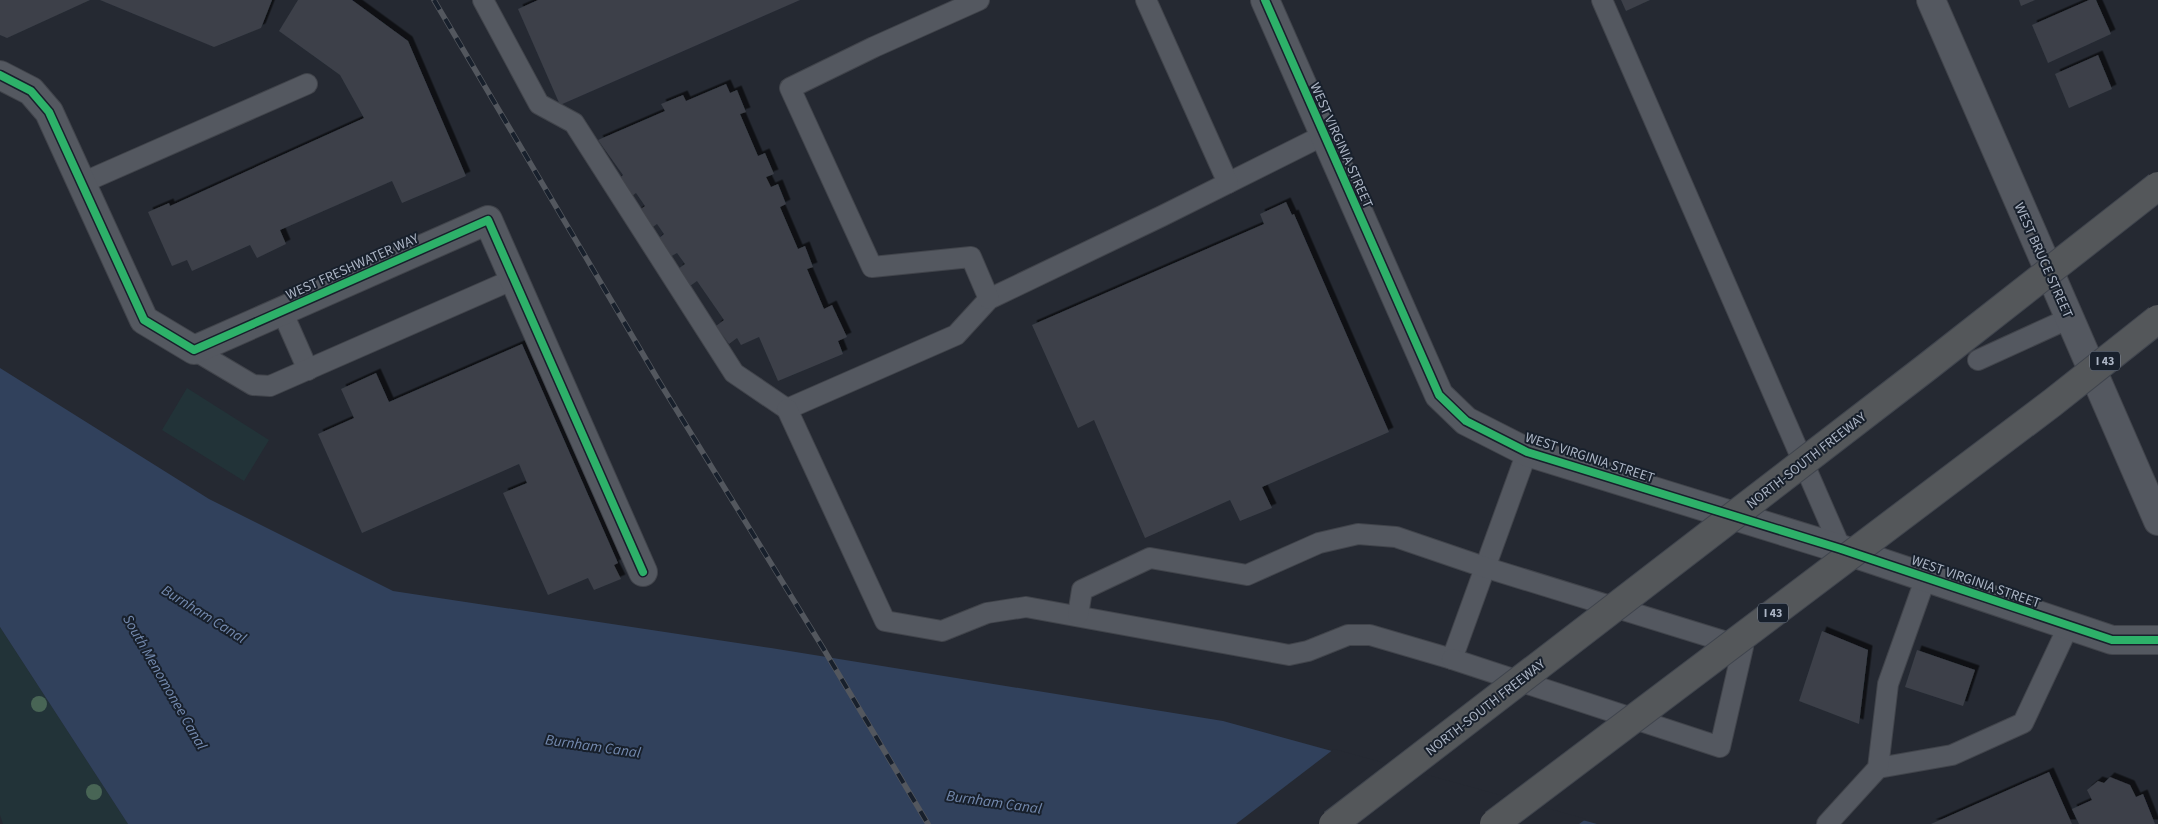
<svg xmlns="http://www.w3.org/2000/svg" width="2158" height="824" viewBox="0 0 2158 824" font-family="'Source Sans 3',sans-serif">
<defs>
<filter id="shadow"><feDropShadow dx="4.5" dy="-4.5" stdDeviation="0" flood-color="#0009"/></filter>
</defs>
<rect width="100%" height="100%" fill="#252932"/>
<g fill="#223338">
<path d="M 187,388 L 269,440 L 244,481 L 162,430 Z"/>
<path d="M 0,627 L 128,824 L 3,824 L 0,815 Z"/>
</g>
<path fill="#31415c" d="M 0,368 L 209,499 L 393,591 L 771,648 L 1223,721 L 1597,824 L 128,824 L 0,627 Z"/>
<path fill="#252932" d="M 1334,749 L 1586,819 L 1579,824 L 1236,824 Z"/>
<g fill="#3c4049" filter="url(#shadow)">
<path d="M 0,0 L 90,0 L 7,38 L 0,35 Z"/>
<path d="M 100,0 L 272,0 L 261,28 L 214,47 Z"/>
<path d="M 298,0 L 352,0 L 408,41 L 466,176 L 402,203 L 392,181 L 280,230 L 286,244 L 257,258 L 250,245 L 192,271 L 187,260 L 172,266 L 148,212 L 169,203 L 170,206 L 364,118 L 340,75 L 279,31 Z"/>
<path d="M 538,0 L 800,0 L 560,105 L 518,9 Z"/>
<path d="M 1621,0 L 1650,0 L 1626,11 Z"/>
<path d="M 2019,0 L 2035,0 L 2021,6 Z"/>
<path d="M 2089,0 L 2096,0 L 2111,34 L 2048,63 L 2032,25 Z"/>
<path d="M 2098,55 L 2112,89 L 2069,108 L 2055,74 Z"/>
<path d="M 726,84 L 730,93 L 737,90 L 746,112 L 740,114 L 758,156 L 765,153 L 774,174 L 766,177 L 771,187 L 778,184 L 786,204 L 780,207 L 798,249 L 805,246 L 813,267 L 807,269 L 824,309 L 832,305 L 847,337 L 838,341 L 843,354 L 778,381 L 759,337 L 741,345 L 737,338 L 729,344 L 716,326 L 724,320 L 697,281 L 690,286 L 678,269 L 685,264 L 677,253 L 670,257 L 657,240 L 664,234 L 657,224 L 650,229 L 637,212 L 645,206 L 636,193 L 628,199 L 615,182 L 623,175 L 598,140 L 665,111 L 661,104 L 683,95 L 686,101 Z"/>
<path d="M 1286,202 L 1292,215 L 1294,214 L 1389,432 L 1262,487 L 1272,508 L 1240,521 L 1230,500 L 1145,538 L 1094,420 L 1078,428 L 1032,325 L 1264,224 L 1260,214 Z"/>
<path d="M 522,344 L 618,563 L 614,565 L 621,579 L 594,590 L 588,578 L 548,595 L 503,493 L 527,483 L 519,464 L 362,533 L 318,434 L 354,418 L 341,389 L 376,373 L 389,402 Z"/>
<path d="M 1822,631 L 1868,650 L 1859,724 L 1799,701 Z"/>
<path d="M 1917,650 L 1975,670 L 1963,706 L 1905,687 Z"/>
<path d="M 2049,772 L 2072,824 L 1931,824 Z"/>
<path d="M 2110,777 L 2130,785 L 2136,797 L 2143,794 L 2155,824 L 2079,824 L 2072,809 L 2092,800 L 2087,790 L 2098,781 L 2104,783 Z"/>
</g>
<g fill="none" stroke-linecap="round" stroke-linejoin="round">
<defs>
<g id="lane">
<path d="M 483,0 L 539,104 L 574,123 L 734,373 L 787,409 L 956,335 L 989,299 L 1162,216 L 1324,135"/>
<path d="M 979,0 L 874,47 L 790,88 L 872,267 L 971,257 L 989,299"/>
<path d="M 1146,0 L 1228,183"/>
<path d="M 1602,0 L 1841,549"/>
<path d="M 82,183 L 307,84"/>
<path d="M 282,311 L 308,370"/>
<path d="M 194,350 L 253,385 L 270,386 L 514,279"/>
<path d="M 1978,360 L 2070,318"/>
<path d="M 787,409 L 885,621 L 942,631 L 987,613 L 1026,607 L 1289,655 L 1308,651 L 1348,635 L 1370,635 L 1452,659 L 1527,452"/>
<path d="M 1078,615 L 1082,590 L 1150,558 L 1247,575 L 1319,543 L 1358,534 L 1396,537 L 1484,567 L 1743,647 L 1720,747 L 1452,659"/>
<path d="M 1878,768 L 1952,755 L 2023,723 L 2069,625"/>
<path d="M 1827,824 L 1878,768 L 1888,684 L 1926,577"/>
</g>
<g id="street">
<path d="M 1265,0 L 1439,395 L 1466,421 L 1527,452 L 1841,549 L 2112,640 L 2158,640"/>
<path d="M 1931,0 L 2158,521"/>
<path d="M 0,75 L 31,91 L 49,112 L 144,320 L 194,350 L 488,220 L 643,572"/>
</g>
</defs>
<use href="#lane" stroke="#41444b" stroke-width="22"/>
<use href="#street" stroke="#41444b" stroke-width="30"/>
<use href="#lane" stroke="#545860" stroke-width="20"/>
<use href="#street" stroke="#545860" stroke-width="28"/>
<defs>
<path id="rail" d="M 434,0 L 660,383 L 823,648 L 928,824"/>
</defs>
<use href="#rail" stroke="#53575e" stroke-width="5.5"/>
<use href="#rail" stroke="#18202c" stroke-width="4" stroke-dasharray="11" stroke-linecap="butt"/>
<defs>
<g id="highway-bridge">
<path d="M 1333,824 L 1927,367 L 2158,186"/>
<path d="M 1494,824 L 2052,403 L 2158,319"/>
</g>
</defs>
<use href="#highway-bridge" stroke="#40454e" stroke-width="30" stroke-linecap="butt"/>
<use href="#highway-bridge" stroke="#54575a" stroke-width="28"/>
<defs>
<g id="cycleway">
<path d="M 1265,0 L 1439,395 L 1466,421 L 1527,452 L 1841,549 L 2112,640 L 2158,640"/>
<path d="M 0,75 L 31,91 L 49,112 L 144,320 L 194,350 L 488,220 L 643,572"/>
</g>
</defs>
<use href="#cycleway" stroke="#18202c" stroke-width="11"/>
<use href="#cycleway" stroke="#2db169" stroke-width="8"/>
</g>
<g fill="#486555">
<circle cx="39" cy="704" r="8"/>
<circle cx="94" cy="792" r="8"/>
</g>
<g text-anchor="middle" stroke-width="4" stroke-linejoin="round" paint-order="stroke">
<g fill="#18202c" stroke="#808897" stroke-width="1">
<rect x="2090" y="351.5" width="30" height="19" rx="4"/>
<rect x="1758" y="603.5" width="30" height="19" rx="4"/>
</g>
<g font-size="12" font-weight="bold" fill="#acb5c5">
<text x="2105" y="365">I 43</text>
<text x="1773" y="617">I 43</text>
</g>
<g font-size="14" fill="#acb5c5" stroke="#18202c">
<text transform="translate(1342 145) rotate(66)" y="5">WEST VIRGINIA STREET</text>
<text transform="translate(2044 260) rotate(66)" y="5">WEST BRUCE STREET</text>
<text transform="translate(352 266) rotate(-24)" y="5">WEST FRESHWATER WAY</text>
<text transform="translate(1590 457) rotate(18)" y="5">WEST VIRGINIA STREET</text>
<text transform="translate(1806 460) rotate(-38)" y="5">NORTH-SOUTH FREEWAY</text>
<text transform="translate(1976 581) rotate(19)" y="5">WEST VIRGINIA STREET</text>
<text transform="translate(1485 707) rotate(-38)" y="5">NORTH-SOUTH FREEWAY</text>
</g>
<g font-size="15" font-style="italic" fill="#748aaf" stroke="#18202c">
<text transform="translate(204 614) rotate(32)" y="5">Burnham Canal</text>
<text transform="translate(165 682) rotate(60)" y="5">South Menomonee Canal</text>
<text transform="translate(593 746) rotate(8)" y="5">Burnham Canal</text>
<text transform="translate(994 802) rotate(8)" y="5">Burnham Canal</text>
</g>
</g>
</svg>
